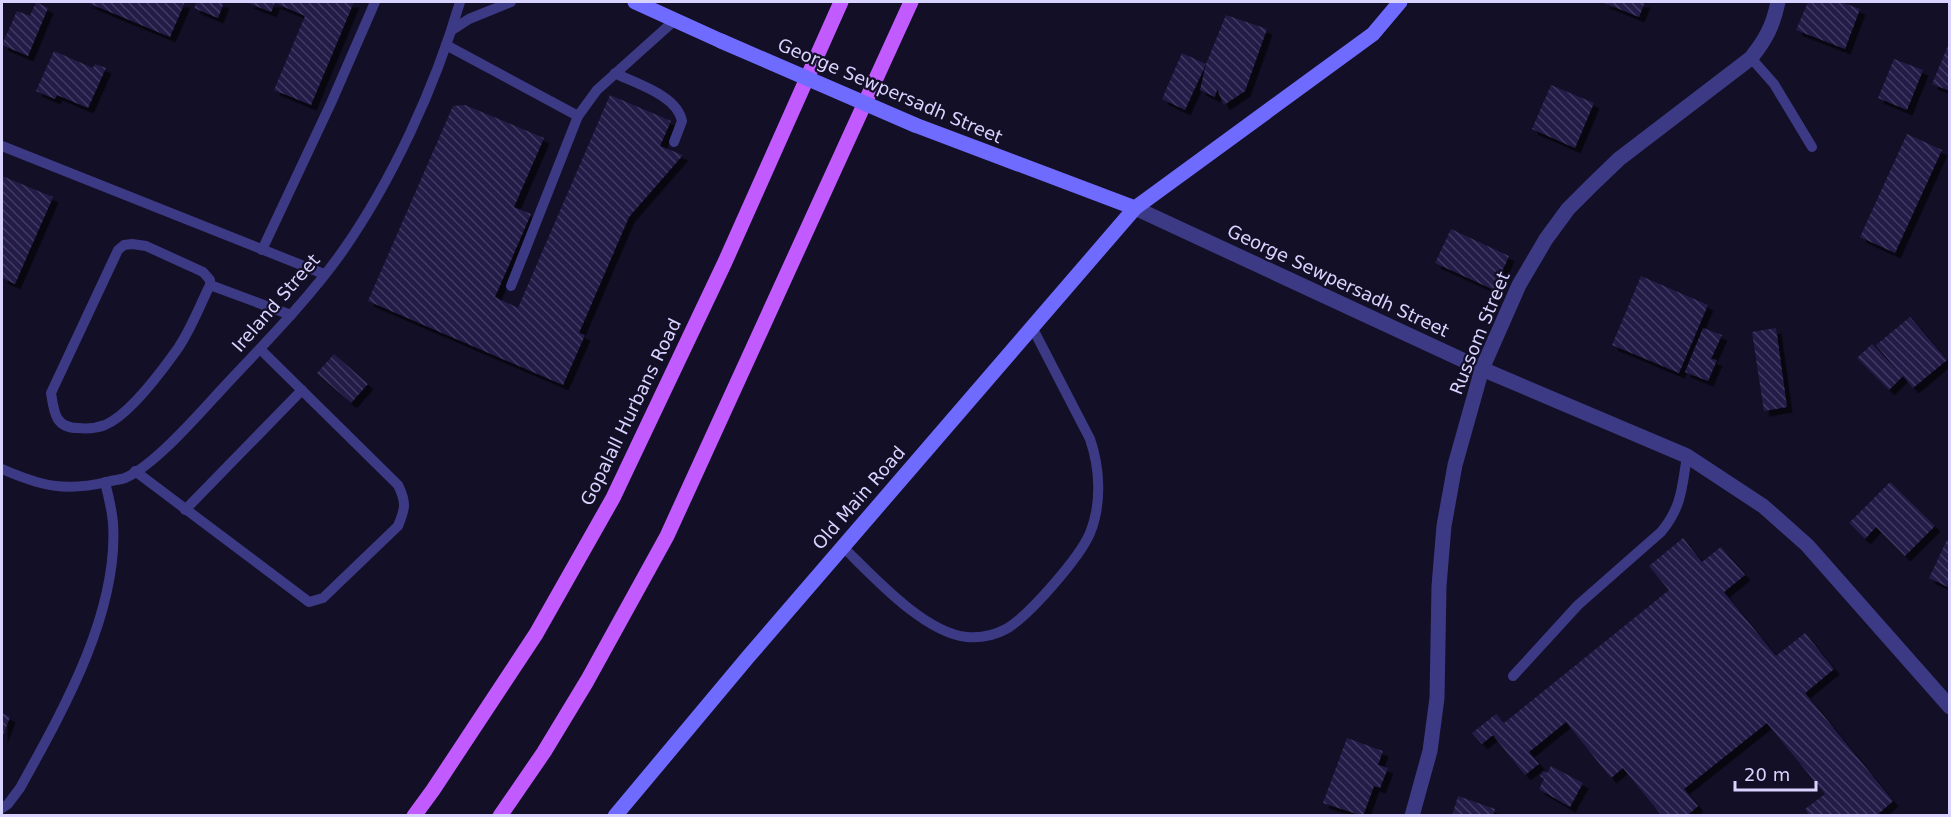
<svg xmlns="http://www.w3.org/2000/svg" width="1951" height="817" viewBox="0 0 1951 817" font-family="'DejaVu Sans',sans-serif">
<defs>
<pattern id="building-back-hatch" width="6" height="6" patternUnits="userSpaceOnUse" patternTransform="scale(1.5)"><rect width="6" height="6" fill="#241b47"/><path d="M-1 5l2 2M0 0l6 6M5-1l2 2" fill="none" stroke="#433b63"/></pattern>
<filter id="shadow"><feDropShadow dx="5.5" dy="5.5" stdDeviation="0" flood-color="#0009"/></filter>
</defs>
<rect width="100%" height="100%" fill="#130f26"/>
<g fill="url(#building-back-hatch)" filter="url(#shadow)">
<path d="M 36,2 L 48,8 L 28,56 L 2,45 L 17,11 L 30,16 Z"/>
<path d="M 86,2 L 185,2 L 170,37 Z"/>
<path d="M 197,2 L 224,2 L 218,18 L 194,8 Z"/>
<path d="M 246,2 L 354,2 L 311,105 L 274,90 L 305,16 L 275,3 L 271,12 Z"/>
<path d="M 1602,2 L 1645,2 L 1639,17 Z"/>
<path d="M 1808,2 L 1841,2 L 1860,9 L 1845,49 L 1796,30 Z"/>
<path d="M 1226,15 L 1267,29 L 1245,91 L 1224,105 L 1217,89 L 1215,97 L 1200,90 L 1206,64 Z"/>
<path d="M 1950,41 L 1950,91 L 1932,84 Z"/>
<path d="M 54,51 L 93,68 L 95,64 L 106,68 L 88,108 L 57,95 L 55,99 L 36,91 Z"/>
<path d="M 1182,53 L 1206,64 L 1185,110 L 1162,99 Z"/>
<path d="M 1894,59 L 1923,70 L 1907,110 L 1878,98 Z"/>
<path d="M 1551,85 L 1594,103 L 1575,148 L 1532,129 Z"/>
<path d="M 610,95 L 671,121 L 660,146 L 683,155 L 629,217 L 579,333 L 585,335 L 563,385 L 368,301 L 453,106 L 465,105 L 544,138 L 514,207 L 531,214 L 495,297 L 518,308 Z"/>
<path d="M 1907,134 L 1942,150 L 1895,253 L 1860,237 Z"/>
<path d="M 2,176 L 53,197 L 15,284 L 2,278 Z"/>
<path d="M 1451,229 L 1509,256 L 1494,290 L 1435,263 Z"/>
<path d="M 1641,276 L 1708,305 L 1679,373 L 1612,345 Z"/>
<path d="M 1910,317 L 1947,360 L 1913,388 L 1903,376 L 1889,390 L 1857,358 L 1872,344 L 1898,371 L 1876,345 Z"/>
<path d="M 1703,328 L 1722,335 L 1711,359 L 1717,360 L 1708,381 L 1685,372 Z"/>
<path d="M 1776,328 L 1787,407 L 1764,411 L 1752,332 Z"/>
<path d="M 334,354 L 368,384 L 351,403 L 317,373 Z"/>
<path d="M 1890,482 L 1935,526 L 1905,556 L 1876,527 L 1865,539 L 1849,523 Z"/>
<path d="M 1683,538 L 1702,562 L 1721,547 L 1745,575 L 1724,592 L 1776,656 L 1805,633 L 1834,669 L 1805,693 L 1893,801 L 1876,816 L 1810,816 L 1805,809 L 1825,794 L 1767,723 L 1684,789 L 1698,806 L 1687,816 L 1662,816 L 1623,768 L 1611,778 L 1566,722 L 1529,752 L 1539,764 L 1525,775 L 1493,735 L 1482,744 L 1472,733 L 1496,714 L 1504,723 L 1669,590 L 1649,566 Z"/>
<path d="M 1947,540 L 1950,541 L 1950,588 L 1929,578 Z"/>
<path d="M 2,713 L 10,717 L 2,738 Z"/>
<path d="M 1347,738 L 1383,751 L 1378,765 L 1388,768 L 1380,788 L 1374,786 L 1363,816 L 1323,803 Z"/>
<path d="M 1551,766 L 1583,783 L 1570,807 L 1539,789 L 1544,779 L 1540,776 L 1543,771 L 1547,773 Z"/>
<path d="M 1458,796 L 1495,809 L 1493,816 L 1452,816 Z"/>
</g>
<g fill="none" stroke-linecap="round" stroke-linejoin="round">
<g stroke="#3d3a85" stroke-width="10">
<path d="M 452,30 L 469,19 L 511,2"/>
<path d="M 446,45 L 578,116"/>
<path d="M 1751,58 L 1774,84 L 1812,147"/>
<path d="M 615,73 C 636,84 677,95 682,121 L 674,142"/>
<path d="M 2,146 L 324,274"/>
<path d="M 132,244 L 146,246 L 203,272 L 210,280 L 210,285 C 199,307 190,332 176,351 C 161,372 129,415 105,425 C 97,428 87,429 78,428 C 55,428 54,412 51,393 L 118,250 L 124,245 Z"/>
<path d="M 262,250 L 331,103 L 375,2"/>
<path d="M 210,285 L 291,315"/>
<path d="M 511,286 L 578,116 L 597,90 L 675,20"/>
<path d="M 2,469 C 41,486 65,492 107,482 C 113,480 120,480 125,478 C 154,466 200,413 222,389 C 263,345 307,301 342,252 C 393,179 435,87 460,2"/>
<path d="M 135,471 L 309,602 L 323,598 L 398,526 C 405,509 407,503 398,485 L 260,349"/>
<path d="M 185,510 L 302,390"/>
<path d="M 843,547 C 873,576 924,633 967,637 C 980,638 995,635 1006,629 C 1029,616 1080,557 1090,533 C 1102,504 1100,468 1090,439 L 1032,327"/>
<path d="M 1513,676 L 1578,605 L 1661,532 C 1682,507 1682,487 1687,456"/>
<path d="M 2,808 L 8,804 L 20,788 C 62,712 119,613 113,523 C 112,509 108,495 105,482"/>
</g>
<g stroke="#3d3a85" stroke-width="15">
<path d="M 1135,208 L 1482,369 L 1687,456 L 1763,506 L 1807,545 L 1950,707"/>
<path d="M 1412,816 L 1430,751 L 1437,698 L 1439,586 L 1444,526 L 1455,465 L 1482,369 L 1519,285 L 1546,239 L 1568,209 L 1591,186 L 1619,159 L 1751,58 C 1766,39 1773,26 1778,2"/>
</g>
<g stroke="#6f6bff" stroke-width="15">
<path d="M 635,2 L 721,41"/>
<path d="M 915,125 L 1135,208"/>
<path d="M 615,816 L 748,657 L 1135,208 L 1373,34 L 1400,2"/>
</g>
<g stroke="#c25bff" stroke-width="15">
<path d="M 414,816 L 433,790 L 536,634 L 613,498 L 725,262 L 841,2"/>
<path d="M 500,816 L 544,752 L 587,681 L 667,536 L 911,2"/>
</g>
<path stroke="#6f6bff" stroke-width="15" d="M 721,41 L 915,125"/>
</g>
<g text-anchor="middle" stroke-width="4.5" stroke-linejoin="round" paint-order="stroke">
<g font-size="18" fill="#d9d4ff" stroke="#130f26">
<text transform="translate(890 91) rotate(23)" y="6">George Sewpersadh Street</text>
<text transform="translate(1338 281) rotate(25)" y="6">George Sewpersadh Street</text>
<text transform="translate(276 303) rotate(-49)" y="6">Ireland Street</text>
<text transform="translate(1480 333) rotate(-68)" y="6">Russom Street</text>
<text transform="translate(631 412) rotate(-64)" y="6">Gopalall Hurbans Road</text>
<text transform="translate(859 498) rotate(-49)" y="6">Old Main Road</text>
</g>
</g>
<rect width="1951" height="817" fill="none" stroke="#d9d4ff" stroke-width="6"/>
<path d="M1735 781v9h81v-9" fill="none" stroke="#d9d4ff" stroke-width="3"/>
<text x="1744" y="781" font-size="18" fill="#d9d4ff" stroke="#130f26" stroke-width="4.5" paint-order="stroke">20 m</text>
</svg>
